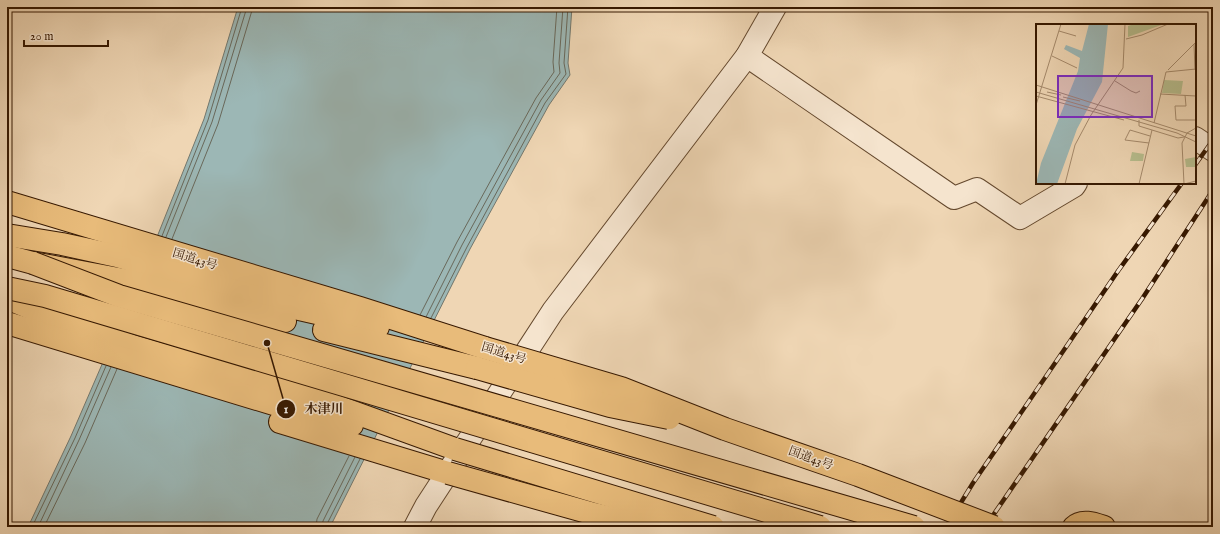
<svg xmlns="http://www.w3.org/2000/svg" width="1220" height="534" viewBox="0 0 1220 534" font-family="'IM FELL English','Noto Serif JP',serif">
<rect width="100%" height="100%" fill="#efd6b4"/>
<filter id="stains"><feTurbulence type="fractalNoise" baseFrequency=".005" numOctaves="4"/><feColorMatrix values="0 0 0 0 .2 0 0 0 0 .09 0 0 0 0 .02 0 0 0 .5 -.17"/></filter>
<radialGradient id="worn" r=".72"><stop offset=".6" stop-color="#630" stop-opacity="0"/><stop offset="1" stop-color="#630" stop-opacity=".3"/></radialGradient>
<path fill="#9cb7b5" stroke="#73776d" d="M 238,7 L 572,7 L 568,63 L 570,75 L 549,105 L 470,249 L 330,527 L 28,527 L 71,436 L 155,242 L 204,119 Z"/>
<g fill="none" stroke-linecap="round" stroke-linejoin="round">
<g stroke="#69685a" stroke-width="1">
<path d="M 162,236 L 208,120 L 242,7"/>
<path d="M 166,237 L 212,122 L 247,7"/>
<path d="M 172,239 L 218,124 L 253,7"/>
<path d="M 420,315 L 457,242 L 536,98 L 554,72 L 553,62 L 557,7"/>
<path d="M 426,317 L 462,245 L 541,100 L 560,73 L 559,63 L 563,7"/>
<path d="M 431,318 L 467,247 L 545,103 L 566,74 L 564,63 L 568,7"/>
<path d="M 32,527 L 75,438 L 106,366"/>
<path d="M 38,527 L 79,440 L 111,367"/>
<path d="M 44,527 L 85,443 L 117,369"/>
<path d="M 316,527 L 317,519 L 349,456"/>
<path d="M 322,527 L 323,521 L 355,457"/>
<path d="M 327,527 L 327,524 L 360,459"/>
</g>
<defs>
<g id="minor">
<path d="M 747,56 L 954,198 L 977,189 L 1020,218 L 1074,186 L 1076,183"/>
<path d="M 1195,138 L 1213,150"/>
<path d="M 415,527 L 426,506 L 553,311 L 747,56 L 775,7"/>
</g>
<g id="highway">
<path d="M 7,202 L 360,308 L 485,348"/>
<path d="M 7,235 L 62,244 L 117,256 L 286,306 L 378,327"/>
<path d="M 7,256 L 33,263 L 129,281 L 285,321"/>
<path d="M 7,298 L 40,312 L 133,346 L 317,399 L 455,449"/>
<path d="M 7,323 L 313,416 L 352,425"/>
<path d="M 324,330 L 477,368"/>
<path d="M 280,422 L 448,473"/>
<path d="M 1074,527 C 1082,519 1095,524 1104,527"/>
</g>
</defs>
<use href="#minor" stroke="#64482d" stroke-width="24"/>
<use href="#highway" stroke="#361800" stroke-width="24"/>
<use href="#minor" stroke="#f5e4ce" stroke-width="22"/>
<use href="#highway" stroke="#e8bb7a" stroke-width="22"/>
<defs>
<g id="rail">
<path d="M 1195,165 L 1213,140"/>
<path d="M 946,527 L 973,483 L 1118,271 L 1182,183"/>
<path d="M 985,527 L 1142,299 L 1213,190"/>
</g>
</defs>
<use href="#rail" stroke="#361800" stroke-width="4.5"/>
<use href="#rail" stroke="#f5e4ce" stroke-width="3" stroke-dasharray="9" stroke-linecap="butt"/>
<defs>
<g id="highway-bridge">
<path d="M 33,263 L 119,296 L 914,527"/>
<path d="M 7,288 L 45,296 L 820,527"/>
<path d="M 485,348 L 621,388 L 725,429 L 858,475 L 994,527"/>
<path d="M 477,368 L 610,406 L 669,418"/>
<path d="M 455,449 L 713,527"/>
<path d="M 448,473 L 594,514 L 649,527"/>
</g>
</defs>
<use href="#highway-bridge" stroke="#361800" stroke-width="24" stroke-linecap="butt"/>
<use href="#highway-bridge" stroke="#e8bb7a" stroke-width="22"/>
</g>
<g text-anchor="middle" stroke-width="3" stroke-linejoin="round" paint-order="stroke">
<g font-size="12" fill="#361800" stroke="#f5e4ce">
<text transform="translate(195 259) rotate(17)" y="4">国道43号</text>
<text transform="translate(504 353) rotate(17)" y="4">国道43号</text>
<text transform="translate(811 458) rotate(20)" y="4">国道43号</text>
</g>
</g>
<g transform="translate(1036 24)">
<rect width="160" height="160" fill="#efd6b4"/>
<path d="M 98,0 L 128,0 L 92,13 L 92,2 ZM 128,56 L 147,57 L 145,70 L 126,69 ZM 96,128 L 108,130 L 107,137 L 94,137 ZM 160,133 L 160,143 L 150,143 L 149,135 Z" fill="#b7be8e"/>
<path d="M 53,0 L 72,0 L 66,58 L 41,105 L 21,160 L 0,160 L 5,139 L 42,47 L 44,34 L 28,25 L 30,21 L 46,27 Z" fill="#9cb7b5"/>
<path fill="none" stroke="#a58a6c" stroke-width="1" d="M 23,7 L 40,12M 90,15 L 106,11 L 132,0M 158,20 L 159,46M 16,32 L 41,44M 132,46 L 160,18M 79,57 L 95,67 L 100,69 L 104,67M 0,61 L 160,112M 0,68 L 141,109 L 160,118M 11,68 L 25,71M 124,70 L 160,72M 149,71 L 150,82 L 139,82 L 140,96 L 160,96M 0,72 L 88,96M 27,73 L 44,77M 0,81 L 25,0M 103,96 L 103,102 L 142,114 L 148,113M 118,99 L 130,48 L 160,45M 113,119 L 89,116 L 94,106 L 114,112M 29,160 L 39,121 L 55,91 L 87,44 L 89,0M 103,160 L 116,106M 148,160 L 160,157M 148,160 L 146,119 L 151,109 L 160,104"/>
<path fill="#7b2cbf" fill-opacity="0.15" stroke="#7b2cbf" stroke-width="2" d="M 22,52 L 116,52 L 116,93 L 22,93 Z"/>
<rect width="160" height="160" fill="none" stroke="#361800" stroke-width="2"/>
</g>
<path fill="none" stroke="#361800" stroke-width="1.5" d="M267 343L286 409"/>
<g fill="#361800" stroke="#f5e4ce" stroke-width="1.5">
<circle cx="267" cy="343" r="4"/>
<circle cx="286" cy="409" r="10"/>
</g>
<g font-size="12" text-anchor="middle" font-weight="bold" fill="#fff">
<text x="286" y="413">1</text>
</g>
<g font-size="13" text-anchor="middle" font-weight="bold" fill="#361800" stroke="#f5e4ce" stroke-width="3" stroke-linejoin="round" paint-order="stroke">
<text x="324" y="413">木津川</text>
</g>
<rect width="1220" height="534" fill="none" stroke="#efd6b4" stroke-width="24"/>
<rect x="8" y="8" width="1204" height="518" fill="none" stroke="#361800" stroke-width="2"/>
<rect x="12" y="12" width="1196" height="510" fill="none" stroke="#361800"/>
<path d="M24 40v6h84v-6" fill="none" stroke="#361800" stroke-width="2"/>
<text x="30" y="40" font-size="12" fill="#361800" stroke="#f5e4ce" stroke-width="3" paint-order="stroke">20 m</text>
<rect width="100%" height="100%" filter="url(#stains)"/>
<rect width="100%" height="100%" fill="url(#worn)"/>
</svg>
